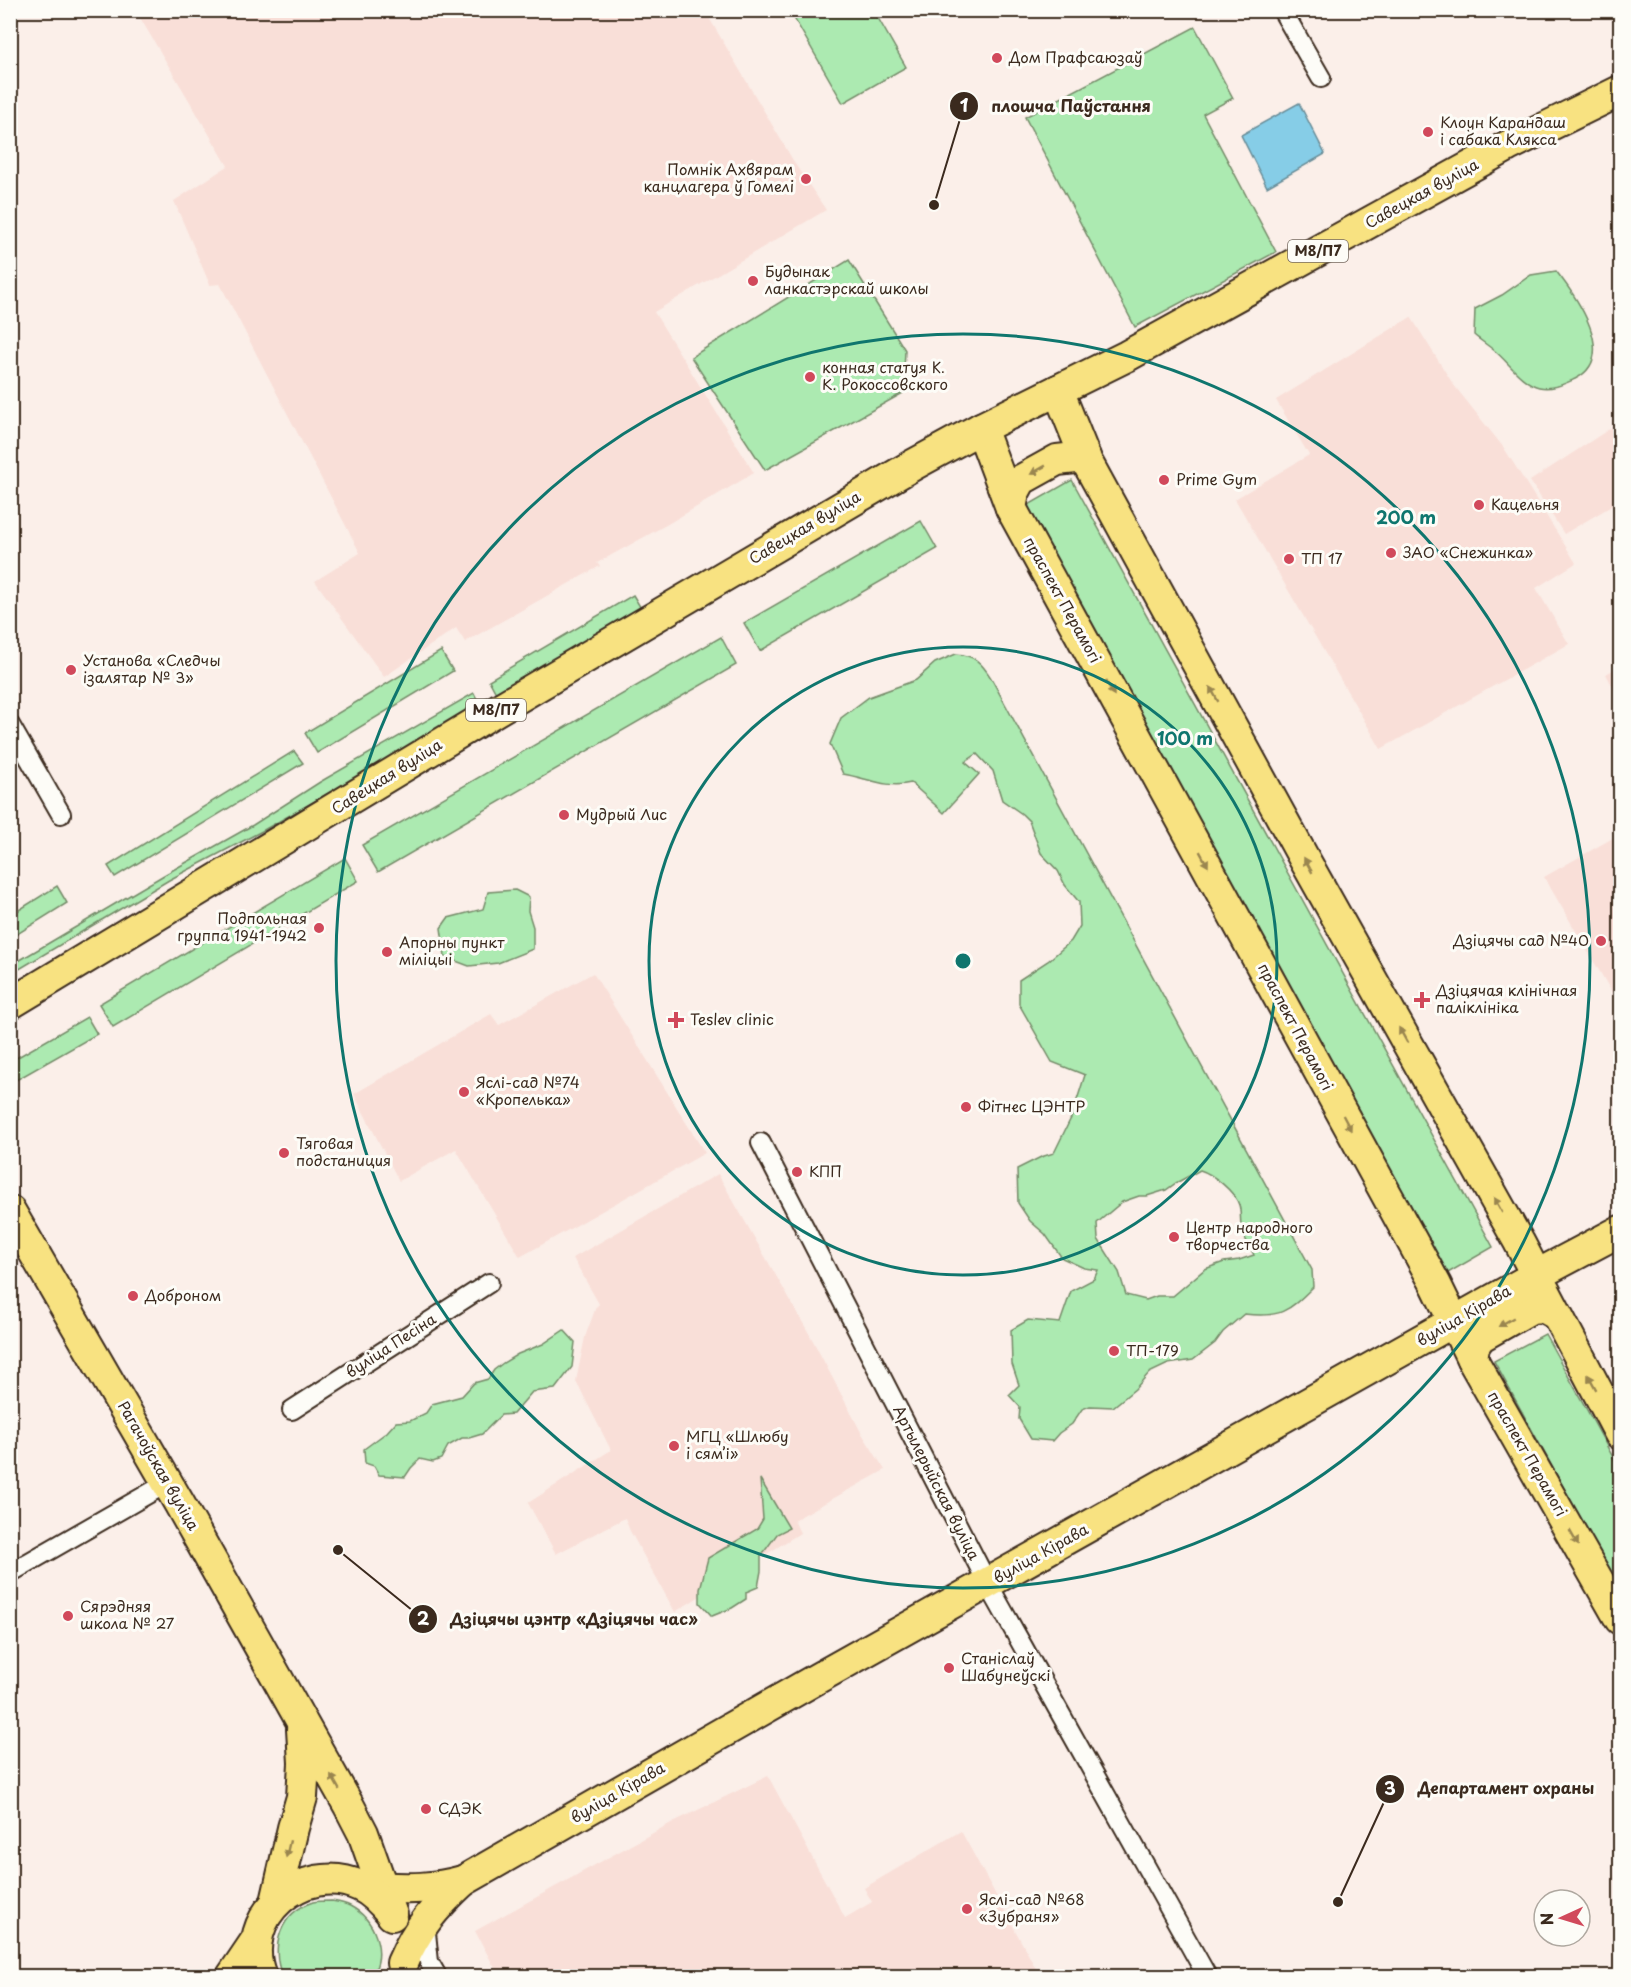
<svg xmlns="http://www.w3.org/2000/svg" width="1631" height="1987" viewBox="0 0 1631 1987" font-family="'Playpen Sans',sans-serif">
<rect width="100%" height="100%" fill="#fbefe9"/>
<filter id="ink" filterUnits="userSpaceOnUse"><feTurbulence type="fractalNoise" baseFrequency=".0167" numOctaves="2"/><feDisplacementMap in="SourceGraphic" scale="12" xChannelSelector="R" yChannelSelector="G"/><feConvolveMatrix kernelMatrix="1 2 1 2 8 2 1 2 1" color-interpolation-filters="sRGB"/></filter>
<g filter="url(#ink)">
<g fill="#f9dfd8">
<path d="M 136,11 L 705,11 L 797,167 L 826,210 L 654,312 L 754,473 L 666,525 L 597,563 L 600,566 L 465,642 L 456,628 L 384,677 L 315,581 L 360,553 L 220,284 L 210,285 L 174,201 L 228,166 Z"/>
<path d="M 1411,317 L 1453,384 L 1504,448 L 1576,563 L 1536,588 L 1569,644 L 1381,749 L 1235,499 L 1309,455 L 1276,400 Z"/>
<path d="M 1620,422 L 1620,501 L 1564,534 L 1530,481 Z"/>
<path d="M 1620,666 L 1620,700 L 1606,674 Z"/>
<path d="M 1620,834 L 1620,1006 L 1544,877 Z"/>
<path d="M 593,973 L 705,1153 L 520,1257 L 456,1149 L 399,1181 L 354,1094 L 491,1014 L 499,1025 Z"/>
<path d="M 718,1174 L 811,1337 L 861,1432 L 885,1470 L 794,1520 L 800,1533 L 675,1612 L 630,1531 L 625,1518 L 556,1554 L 528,1503 L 611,1450 L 576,1381 L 585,1337 L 596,1307 L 599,1304 L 573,1258 Z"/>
<path d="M 768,1776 L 845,1918 L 872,1902 L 864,1888 L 961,1831 L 1040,1976 L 499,1976 L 475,1931 L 671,1823 Z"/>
</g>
<g fill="#aceab1" stroke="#748a68" stroke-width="1.5" fill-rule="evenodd">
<path d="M 790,11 L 874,11 L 906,67 L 843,103 Z"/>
<path d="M 1195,27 L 1233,98 L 1203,114 L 1276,252 L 1135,327 L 1025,117 Z"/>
<path d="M 849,260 L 905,350 L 903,393 L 765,470 L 691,357 Z"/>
<path d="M 1556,271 C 1575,295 1620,357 1575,379 C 1564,384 1552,390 1539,387 C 1522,383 1509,363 1496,352 C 1489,346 1481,341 1474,335 L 1475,309 L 1502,295 L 1531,275 Z"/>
<path d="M 1072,480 L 1493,1247 L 1441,1277 L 1025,507 Z"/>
<path d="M 921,521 L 937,549 L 760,651 L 744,623 Z"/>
<path d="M 633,595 L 642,610 L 497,695 L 489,680 Z"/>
<path d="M 721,637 L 736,665 L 378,872 L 362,845 Z"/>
<path d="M 441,651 L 453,671 L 317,753 L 305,733 Z"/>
<path d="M 956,654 C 974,655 981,662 991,678 L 1312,1270 L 1313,1287 C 1288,1312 1280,1318 1244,1314 L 1223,1332 L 1215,1343 L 1193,1360 L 1168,1364 L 1149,1373 L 1135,1389 L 1113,1407 L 1090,1406 L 1082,1409 L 1072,1424 L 1059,1433 L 1052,1441 L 1031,1439 L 1019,1419 L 1020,1407 L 1009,1395 L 1019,1385 L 1012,1364 L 1011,1330 L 1028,1320 L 1060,1323 L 1071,1291 L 1094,1279 L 1098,1270 L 1084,1268 L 1062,1258 L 1045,1234 L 1030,1221 L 1018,1203 L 1017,1169 L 1041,1157 L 1054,1153 L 1072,1116 L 1085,1075 L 1052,1062 L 1019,1004 L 1019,980 L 1048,961 L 1071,941 L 1080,926 L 1079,902 L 1065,885 L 1058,871 L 1041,853 L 1029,821 L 1022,814 L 1002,800 L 993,771 L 977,754 L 965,762 L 979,774 L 944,813 L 911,783 C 887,789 867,778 843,774 L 830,744 L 841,718 L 869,697 L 916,680 L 935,663 ZM 1200,1170 C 1213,1174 1235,1192 1239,1205 C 1241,1211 1240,1218 1241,1224 C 1242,1236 1249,1245 1254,1255 L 1239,1260 L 1224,1262 L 1205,1269 L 1173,1296 L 1157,1296 L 1146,1300 L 1126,1295 L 1119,1272 L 1098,1239 L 1097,1223 L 1122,1202 L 1139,1196 L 1147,1196 L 1166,1190 L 1176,1183 Z"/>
<path d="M 474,693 L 481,707 L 262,831 L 169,880 L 11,974 L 10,966 L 164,875 L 253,825 L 320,782 Z"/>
<path d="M 294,751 L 303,763 L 115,877 L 108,866 Z"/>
<path d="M 345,858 L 358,881 L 113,1027 L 99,1004 Z"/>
<path d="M 57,886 L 67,903 L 11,938 L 11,915 Z"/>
<path d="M 515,890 L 529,897 L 528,911 L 533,927 L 533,949 L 498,963 L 469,966 L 445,957 L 441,928 L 448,918 L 483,909 L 488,892 Z"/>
<path d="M 87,1017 L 97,1034 L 11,1083 L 11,1061 Z"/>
<path d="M 564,1330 L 575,1342 L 572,1367 L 555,1389 L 532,1392 L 513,1414 L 501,1415 L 482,1434 L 469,1438 L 462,1438 L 448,1446 L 441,1459 L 433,1462 L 420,1459 L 411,1468 L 405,1477 L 379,1475 L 374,1466 L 365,1463 L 364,1449 L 387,1432 L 396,1422 L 410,1421 L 426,1413 L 432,1404 L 462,1396 L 474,1383 L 488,1379 L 494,1370 L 503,1363 L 518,1354 L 543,1344 Z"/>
<path d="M 1545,1334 L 1620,1470 L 1620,1590 L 1494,1361 Z"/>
<path d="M 760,1479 L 789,1528 L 777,1534 L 761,1556 L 761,1571 L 758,1587 L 746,1592 L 746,1599 L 732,1608 L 712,1616 L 700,1603 L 700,1589 L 708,1558 L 757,1529 L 763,1519 Z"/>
<path d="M 332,1901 C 338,1902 345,1903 350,1906 C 375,1919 387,1952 372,1976 L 282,1976 C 271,1947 279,1913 313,1902 C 318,1901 326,1901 332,1901 Z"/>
</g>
<path fill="#86cde7" stroke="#688c97" stroke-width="1.5" d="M 1299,103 L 1325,154 L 1267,187 L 1241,135 Z"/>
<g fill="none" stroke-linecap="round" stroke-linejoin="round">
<defs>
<g id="street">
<path d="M 1282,10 L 1321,78"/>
<path d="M 10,725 L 61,814"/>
<path d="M 761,1143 L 988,1584 L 1207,1976"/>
<path d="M 292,1410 L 489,1283"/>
<path d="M 10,1573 L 167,1483"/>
<path d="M 425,1923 L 429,1962 L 437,1976"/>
</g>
<g id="primary">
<path d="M 1058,390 L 1087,462 L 1307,864 L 1519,1242 L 1620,1434"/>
<path d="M 981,428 L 1011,508 L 1436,1285 L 1472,1359 L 1620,1619"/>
<path d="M 1011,508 L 1014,493 L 1021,480 L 1057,460 L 1085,457"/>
<path d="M 10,1004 L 497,710 L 913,465 L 981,428 L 1127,356 L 1508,146 L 1620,91"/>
<path d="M 10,1211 L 179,1503 L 349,1806 L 363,1833 L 392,1915"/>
<path d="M 1472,1359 L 1474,1346 L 1480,1337 L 1531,1308 L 1543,1307 L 1554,1313"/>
<path d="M 364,1887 C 401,1888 427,1891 463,1881"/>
<path d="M 276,1902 L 293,1828 L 302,1797 L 304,1763 L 302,1729"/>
<path d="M 402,1963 C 417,1928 435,1907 463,1881 L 818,1678 L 1535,1276 L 1620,1231"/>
<path d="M 232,1976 L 257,1939"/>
<path d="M 261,1976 C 237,1917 303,1860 360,1886 C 373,1892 382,1902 391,1913"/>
</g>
</defs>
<use href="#street" stroke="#3b2a1e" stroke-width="22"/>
<use href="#primary" stroke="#3b2a1e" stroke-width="34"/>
<use href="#street" stroke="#fdfcf7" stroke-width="18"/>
<use href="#primary" stroke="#f8e281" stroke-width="30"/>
</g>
<defs><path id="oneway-solid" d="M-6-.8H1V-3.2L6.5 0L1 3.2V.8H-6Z" transform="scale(1.5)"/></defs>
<g fill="#9a8650">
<use href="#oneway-solid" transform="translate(1038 470) rotate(151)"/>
<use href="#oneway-solid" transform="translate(1110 688) rotate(61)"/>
<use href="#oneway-solid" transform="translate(1214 694) rotate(-119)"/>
<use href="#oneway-solid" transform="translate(1204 859) rotate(61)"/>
<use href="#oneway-solid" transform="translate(1308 865) rotate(-119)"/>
<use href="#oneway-solid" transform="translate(1403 1035) rotate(-119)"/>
<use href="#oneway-solid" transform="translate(1347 1123) rotate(62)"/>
<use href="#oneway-solid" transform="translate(1498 1205) rotate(-119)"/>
<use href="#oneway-solid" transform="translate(1506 1322) rotate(150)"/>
<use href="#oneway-solid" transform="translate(1592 1382) rotate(-119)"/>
<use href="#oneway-solid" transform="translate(1574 1538) rotate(60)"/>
<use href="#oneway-solid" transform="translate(335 1782) rotate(-120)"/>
<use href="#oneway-solid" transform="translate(288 1849) rotate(103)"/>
</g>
</g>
<g fill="none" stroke="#0f766e" stroke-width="3">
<circle cx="963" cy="961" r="314"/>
<circle cx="963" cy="961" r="627"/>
</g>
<g fill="#d1495b" stroke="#fdfcf7" stroke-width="2">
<circle cx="997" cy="58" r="6"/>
<circle cx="1428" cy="132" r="6"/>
<circle cx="806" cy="179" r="6"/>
<circle cx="753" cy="281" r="6"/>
<circle cx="810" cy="377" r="6"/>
<circle cx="1164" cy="480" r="6"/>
<circle cx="1479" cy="505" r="6"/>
<circle cx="1391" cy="553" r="6"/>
<circle cx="1289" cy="559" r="6"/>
<circle cx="71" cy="670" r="6"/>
<circle cx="564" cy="815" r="6"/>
<circle cx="319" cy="928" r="6"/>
<circle cx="1601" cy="941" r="6"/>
<circle cx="387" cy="952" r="6"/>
<path d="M1419 991h6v6h6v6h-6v6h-6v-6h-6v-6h6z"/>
<path d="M673 1011h6v6h6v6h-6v6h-6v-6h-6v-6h6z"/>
<circle cx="464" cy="1092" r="6"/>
<circle cx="966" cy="1107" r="6"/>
<circle cx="284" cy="1153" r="6"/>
<circle cx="797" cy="1172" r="6"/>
<circle cx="1174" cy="1237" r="6"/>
<circle cx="133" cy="1296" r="6"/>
<circle cx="1114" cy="1351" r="6"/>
<circle cx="674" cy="1446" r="6"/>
<circle cx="68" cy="1616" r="6"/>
<circle cx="949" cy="1668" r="6"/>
<circle cx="426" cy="1809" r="6"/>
<circle cx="967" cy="1909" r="6"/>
</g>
<g text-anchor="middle" stroke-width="6" stroke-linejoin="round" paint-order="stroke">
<g fill="#fdfcf7" stroke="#75695f" stroke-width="1.5">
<rect x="1288" y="240" width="60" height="22" rx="4.5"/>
<rect x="466" y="699" width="60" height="22" rx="4.5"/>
</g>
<g font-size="14" font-weight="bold" fill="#3b2a1e">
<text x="1318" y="256">М8/П7</text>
<text x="496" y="715">М8/П7</text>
</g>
<g font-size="15" fill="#3b2a1e" stroke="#fdfcf7" text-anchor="start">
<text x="1009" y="63">Дом Прафсаюзаў</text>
<text x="1440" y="128">Клоун Карандаш<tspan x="1440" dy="17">і сабака Клякса</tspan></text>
<text x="794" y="175" text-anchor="end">Помнік Ахвярам<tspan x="794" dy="17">канцлагера ў Гомелі</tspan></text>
<text x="765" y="277">Будынак<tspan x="765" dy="17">ланкастэрскай школы</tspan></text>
<text x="822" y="373">конная статуя К.<tspan x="822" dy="17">К. Рокоссовского</tspan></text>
<text x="1176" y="485">Prime Gym</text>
<text x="1491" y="510">Кацельня</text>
<text x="1403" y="558">ЗАО «Снежинка»</text>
<text x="1301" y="564">ТП 17</text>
<text x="83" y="666">Установа «Следчы<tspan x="83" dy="17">ізалятар № 3»</tspan></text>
<text x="576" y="820">Мудрый Лис</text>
<text x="307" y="924" text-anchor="end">Подпольная<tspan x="307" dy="17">группа 1941-1942</tspan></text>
<text x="1589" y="946" text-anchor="end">Дзіцячы сад №40</text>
<text x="399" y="948">Апорны пункт<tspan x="399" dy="17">міліцыі</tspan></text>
<text x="1436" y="996">Дзіцячая клінічная<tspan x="1436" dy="17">паліклініка</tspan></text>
<text x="690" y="1025">Teslev clinic</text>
<text x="476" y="1088">Яслі-сад №74<tspan x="476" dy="17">«Кропелька»</tspan></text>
<text x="978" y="1112">Фітнес ЦЭНТР</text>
<text x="296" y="1149">Тяговая<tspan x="296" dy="17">подстаниция</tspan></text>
<text x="809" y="1177">КПП</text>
<text x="1186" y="1233">Центр народного<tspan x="1186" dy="17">творчества</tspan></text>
<text x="145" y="1301">Доброном</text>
<text x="1126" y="1356">ТП-179</text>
<text x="686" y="1442">МГЦ «Шлюбу<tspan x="686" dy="17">і сямʼі»</tspan></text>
<text x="80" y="1612">Сярэдняя<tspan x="80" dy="17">школа № 27</tspan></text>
<text x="961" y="1664">Станіслаў<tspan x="961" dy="17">Шабунеўскі</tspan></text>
<text x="438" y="1814">СДЭК</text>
<text x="979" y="1905">Яслі-сад №68<tspan x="979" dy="17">«Зубраня»</tspan></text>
</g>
<g font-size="15" fill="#3b2a1e" stroke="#fdfcf7">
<text transform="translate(1422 194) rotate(-29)" y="5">Савецкая вуліца</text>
<text transform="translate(805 528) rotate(-31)" y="5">Савецкая вуліца</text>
<text transform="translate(1062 600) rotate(61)" y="5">праспект Перамогі</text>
<text transform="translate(387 777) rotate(-32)" y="5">Савецкая вуліца</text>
<text transform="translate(1295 1027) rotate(62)" y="5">праспект Перамогі</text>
<text transform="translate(1464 1316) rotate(-30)" y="5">вуліца Кірава</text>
<text transform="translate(391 1346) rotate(-33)" y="5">вуліца Песіна</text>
<text transform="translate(1527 1454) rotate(60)" y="5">праспект Перамогі</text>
<text transform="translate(158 1466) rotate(60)" y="5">Рагачоўская вуліца</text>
<text transform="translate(936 1483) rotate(63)" y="5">Артылерыйская вуліца</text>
<text transform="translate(1041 1554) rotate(-29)" y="5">вуліца Кірава</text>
<text transform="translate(618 1793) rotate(-30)" y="5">вуліца Кірава</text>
</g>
</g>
<circle cx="963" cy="961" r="9" fill="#0f766e" stroke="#fdfcf7" stroke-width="3"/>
<g font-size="18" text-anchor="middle" font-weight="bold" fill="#0f766e" stroke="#fdfcf7" stroke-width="6" stroke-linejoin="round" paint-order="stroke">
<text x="1406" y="524">200 m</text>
<text x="1185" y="745">100 m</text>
</g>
<path fill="none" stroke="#3b2a1e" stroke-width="2" d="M934 205L964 106M338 1550L423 1619M1338 1902L1390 1789"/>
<g fill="#3b2a1e" stroke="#fdfcf7" stroke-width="2">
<circle cx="934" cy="205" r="6"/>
<circle cx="338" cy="1550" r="6"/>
<circle cx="1338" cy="1902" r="6"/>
<circle cx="964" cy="106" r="15"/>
<circle cx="423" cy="1619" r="15"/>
<circle cx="1390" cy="1789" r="15"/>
</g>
<g font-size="18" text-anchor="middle" font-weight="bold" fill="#fff">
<text x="964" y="112">1</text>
<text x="423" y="1625">2</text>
<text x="1390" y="1795">3</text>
</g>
<g font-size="16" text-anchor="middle" font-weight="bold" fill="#3b2a1e" stroke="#fdfcf7" stroke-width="6" stroke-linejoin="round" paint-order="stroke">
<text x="1071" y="112">плошча Паўстання</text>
<text x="574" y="1625">Дзіцячы цэнтр «Дзіцячы час»</text>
<text x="1506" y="1794">Департамент охраны</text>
</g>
<rect width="1631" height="1987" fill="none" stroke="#fdfcf7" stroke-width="36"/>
<rect x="18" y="18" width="1595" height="1951" fill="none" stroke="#3b2a1e" stroke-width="2" filter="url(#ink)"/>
<g transform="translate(1562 1918) rotate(266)"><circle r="28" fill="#fdfcf7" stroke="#afa8a0" stroke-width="1.5"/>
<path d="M0-4.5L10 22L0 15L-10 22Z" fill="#d1495b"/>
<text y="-9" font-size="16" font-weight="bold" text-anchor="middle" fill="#3b2a1e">N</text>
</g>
</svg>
